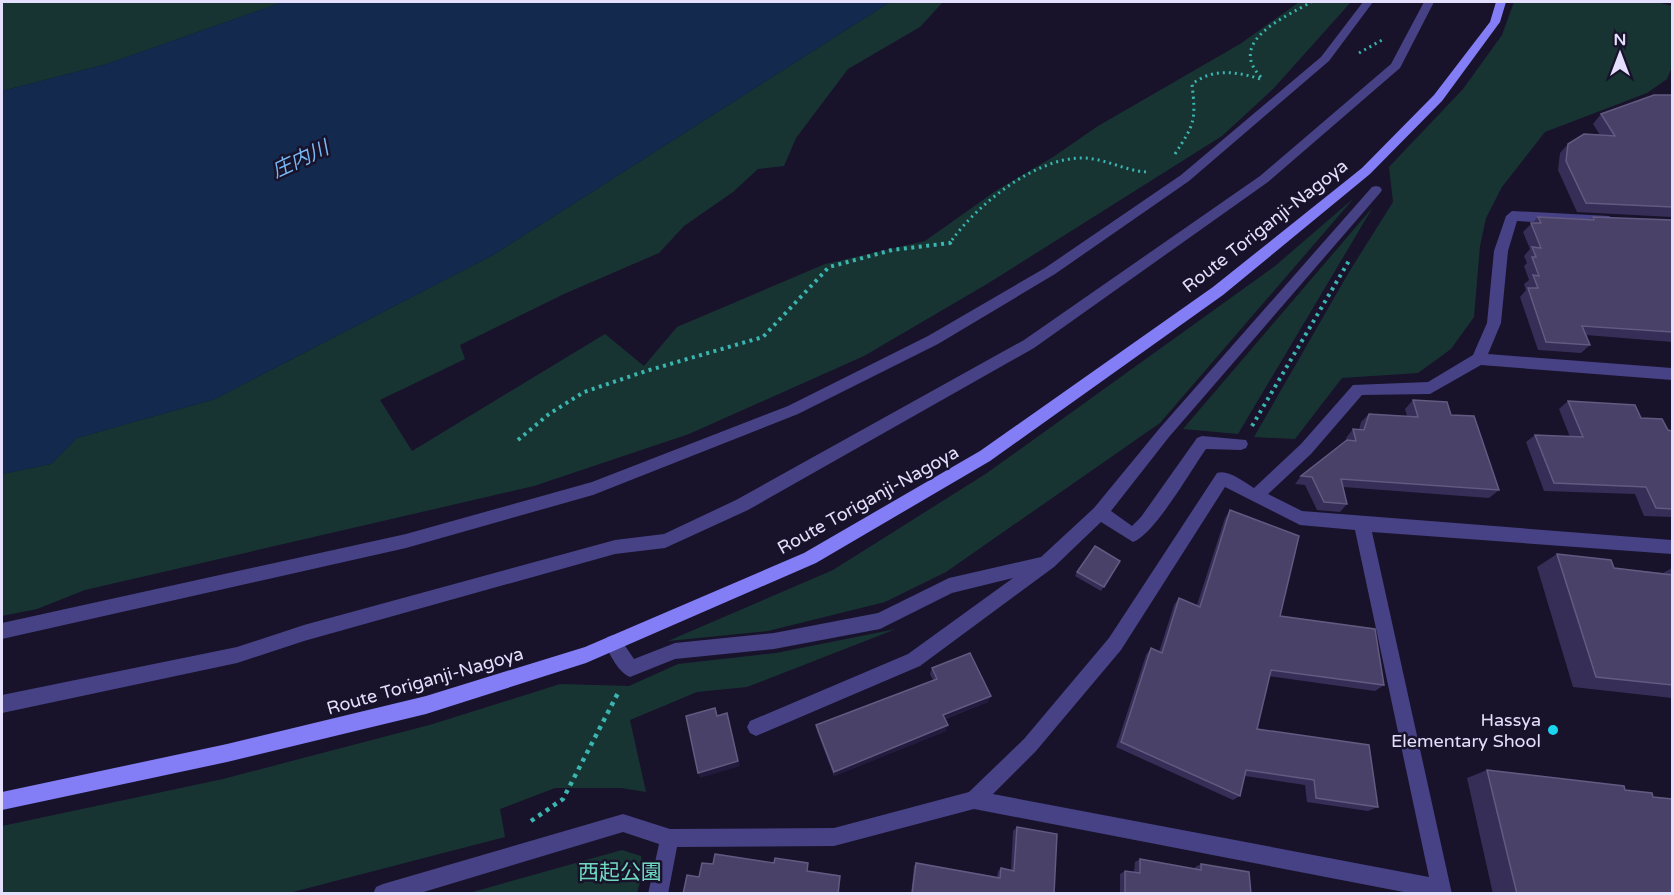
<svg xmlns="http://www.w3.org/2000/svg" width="1674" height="895" viewBox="0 0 1674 895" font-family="'Varela Round','Noto Sans JP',sans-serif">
<rect width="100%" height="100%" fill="#18132a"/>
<g fill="#173433">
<path d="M 2,2 L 283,2 L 107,64 L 2,91 Z"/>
<path d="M 890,2 L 943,2 L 920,27 L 848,69 L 796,138 L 784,166 L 758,169 L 733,192 L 684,226 L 659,253 L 564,294 L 460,345 L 465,359 L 380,400 L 412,451 L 605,334 L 644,366 L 677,327 L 825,264 L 925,241 L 997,190 L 1053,157 L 1098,126 L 1240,44 L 1299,2 L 1351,2 L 1273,89 L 1222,136 L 987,284 L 864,356 L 689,434 L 534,486 L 85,590 L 37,609 L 2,616 L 2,474 L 51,464 L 77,438 L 215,399 L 493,255 Z"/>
<path d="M 1514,2 L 1657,2 L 1672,6 L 1672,67 L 1667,79 L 1647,93 L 1545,132 L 1502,187 L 1486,218 L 1480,246 L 1474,317 L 1451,349 L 1418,373 L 1342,378 L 1295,439 L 1254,437 L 1349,272 L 1393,202 L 1389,167 L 1463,89 L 1502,35 Z"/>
<path d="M 1354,198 L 1160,423 L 946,572 L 885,602 L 768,631 L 668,641 L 833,570 L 987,473 L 1275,266 Z"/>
<path d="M 1373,207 L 1238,434 L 1183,429 Z"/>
<path d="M 896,629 L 747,687 L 697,692 L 630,720 L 646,792 L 621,788 L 555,788 L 500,809 L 505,837 L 289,893 L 2,893 L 2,826 L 223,779 L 433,724 L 560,684 L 629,686 L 678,664 L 776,653 Z"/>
<path d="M 622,850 L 641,856 L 643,872 L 637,893 L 469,893 Z"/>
</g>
<path fill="#14294e" d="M 283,2 L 890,2 L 493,255 L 215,399 L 77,438 L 51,464 L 2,474 L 2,91 L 107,64 Z"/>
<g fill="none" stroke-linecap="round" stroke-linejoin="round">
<g stroke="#3bb5b0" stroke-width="3" stroke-dasharray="2 4" stroke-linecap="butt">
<path d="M 1359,53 L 1382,40"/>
<path d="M 1261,77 C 1226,41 1286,17 1311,2"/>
<path d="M 1175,154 C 1195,123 1196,121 1192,84 C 1215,67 1238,72 1264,80"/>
<path d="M 952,240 C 978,204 1035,158 1082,158 C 1106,158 1126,172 1150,172"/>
</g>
<g stroke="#3bb5b0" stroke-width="4" stroke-dasharray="3 4.5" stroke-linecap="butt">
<path d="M 1252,426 L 1350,259"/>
<path d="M 518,440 L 549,414 L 584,392 L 646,371 L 763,337 L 829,267 L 892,250 L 950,243 L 953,239"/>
</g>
<path stroke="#3bb5b0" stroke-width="4.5" stroke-dasharray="4 5" stroke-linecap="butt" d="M 531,821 L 563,799 L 619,691"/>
<g fill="#464285" fill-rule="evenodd">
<path d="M 1363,2 L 1373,2 L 1329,61 L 1189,181 L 1055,274 L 938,344 L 798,414 L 593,495 L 406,548 L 2,639 L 2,623 L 406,534 L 592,482 L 788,406 L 928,336 L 1045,268 L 1181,175 L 1321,57 Z"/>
<path d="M 1424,2 L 1434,2 L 1400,68 L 1268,182 L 1034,348 L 748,510 L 665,548 L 615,554 L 304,641 L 237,663 L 2,713 L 2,695 L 237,647 L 304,625 L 615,540 L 664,534 L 736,500 L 1024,340 L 1260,176 L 1391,64 Z"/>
<path d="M 1376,186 L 1380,187 L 1382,190 L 1380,193 L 1169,437 L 1111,511 L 1132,526 L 1141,517 L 1197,438 L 1202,436 L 1246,440 L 1248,444 L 1246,448 L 1241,450 L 1206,449 C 1191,470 1155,534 1133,542 L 1101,522 L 1054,567 L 920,666 L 756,736 L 750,733 L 747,727 L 750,721 L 908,654 L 1013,578 L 952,593 L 880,629 L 774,649 L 675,659 L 630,677 C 619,673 609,654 605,643 L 607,637 L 613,635 L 619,637 L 634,659 L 675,643 L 774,633 L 878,613 L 949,578 L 1041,557 L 1094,508 L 1159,429 L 1372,187 Z"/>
</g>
<path fill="#464285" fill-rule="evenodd" d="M 1512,211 L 1609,216 L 1615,221 L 1609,226 L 1517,221 L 1508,251 L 1501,323 L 1488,354 L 1672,368 L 1672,380 L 1481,365 L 1430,394 L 1362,395 L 1311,454 L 1268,494 L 1302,511 L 1672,540 L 1672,554 L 1372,532 L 1452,894 L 1414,894 L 974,809 L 834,846 L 677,847 L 668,894 L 648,894 L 659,844 L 623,832 L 417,894 L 373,894 L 376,887 L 383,884 L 623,814 L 670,829 L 834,828 L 969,792 L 1024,739 L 1109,638 L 1217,473 C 1228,469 1244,482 1254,488 L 1301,444 L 1353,385 L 1428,382 L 1473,355 L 1487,323 L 1494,251 L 1506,216 ZM 1225,487 L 1300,525 L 1355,530 L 1429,877 L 993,794 L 1036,751 L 1121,650 Z"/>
<path fill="#837ef5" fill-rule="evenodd" d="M 1496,2 L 1506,2 L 1500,22 L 1442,101 L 1370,174 L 1223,295 L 990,461 L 816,563 L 586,663 L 426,714 L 227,762 L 2,810 L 2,792 L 227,744 L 426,696 L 585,647 L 804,553 L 980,451 L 1213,287 L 1362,168 L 1434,95 L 1490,22 Z"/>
</g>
<g fill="#372e57">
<path d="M 1672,95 L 1672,217 L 1577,212 L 1558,170 L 1560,153 L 1568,144 L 1600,135 L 1593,124 L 1601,114 Z"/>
<path d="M 1538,217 L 1590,220 L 1593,217 L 1672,220 L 1672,342 L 1586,335 L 1590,345 L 1581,353 L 1538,350 L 1520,297 L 1526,290 L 1524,284 L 1529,280 L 1524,266 L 1527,263 L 1524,256 L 1530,249 L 1523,232 Z"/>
<path d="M 1413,400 L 1451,415 L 1499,490 L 1489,498 L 1343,487 L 1347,504 L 1340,512 L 1317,510 L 1305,485 L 1295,484 L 1301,476 L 1347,440 L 1346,438 L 1353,429 L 1359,430 L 1361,422 L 1369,414 L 1407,416 L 1405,409 Z"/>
<path d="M 1568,401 L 1641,418 L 1668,430 L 1672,431 L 1672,517 L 1644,516 L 1635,494 L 1544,491 L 1526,442 L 1535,435 L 1570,437 L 1559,409 Z"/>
<path d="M 1230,510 L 1280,616 L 1384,685 L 1375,691 L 1269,676 L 1257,729 L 1378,807 L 1368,811 L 1307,802 L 1305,785 L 1245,776 L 1240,796 L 1233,800 L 1116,747 L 1146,655 L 1151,648 L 1159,652 L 1174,605 L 1179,598 L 1197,605 L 1225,518 Z"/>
<path d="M 1557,554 L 1614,568 L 1663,573 L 1672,568 L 1672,698 L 1573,687 L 1537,567 Z"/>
<path d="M 1120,561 L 1101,591 L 1075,576 L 1077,572 Z"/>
<path d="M 932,668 L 988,702 L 945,719 L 946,731 L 834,776 L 817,731 L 816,725 L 933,680 L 930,674 Z"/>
<path d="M 1487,770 L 1625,790 L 1653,797 L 1672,894 L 1493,894 L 1467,778 Z"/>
<path d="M 1017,827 L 1054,894 L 911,894 L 914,866 L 916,863 L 997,877 L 998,871 L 1001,868 L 1011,870 L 1013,831 Z"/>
<path d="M 1140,859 L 1195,869 L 1195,867 L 1201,864 L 1251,894 L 1120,894 L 1120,874 L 1125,871 L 1134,872 L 1135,862 Z"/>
</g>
<g fill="#231b3d">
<path d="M 991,696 L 988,702 L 941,720 L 943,715 Z"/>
<path d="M 727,713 L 740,766 L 700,778 L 698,773 Z"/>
<path d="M 948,725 L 946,731 L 834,776 L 834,772 Z"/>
</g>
<g fill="#494168" stroke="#625a80" stroke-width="1.5">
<path d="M 1654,95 L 1672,95 L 1672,207 L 1586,203 L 1566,161 L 1568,144 L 1584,134 L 1615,136 L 1601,114 Z"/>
<path d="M 1538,217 L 1594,220 L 1593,217 L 1672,220 L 1672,332 L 1582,326 L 1590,345 L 1546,342 L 1528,288 L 1538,288 L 1533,275 L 1539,276 L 1532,257 L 1536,257 L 1532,247 L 1541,248 L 1531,223 L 1541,223 Z"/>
<path d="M 1413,400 L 1447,402 L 1451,415 L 1474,416 L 1499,490 L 1341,479 L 1347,504 L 1324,502 L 1312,477 L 1301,476 L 1347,440 L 1356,441 L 1353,429 L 1364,430 L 1369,414 L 1418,417 Z"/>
<path d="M 1568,401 L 1635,405 L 1641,418 L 1662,419 L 1668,430 L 1672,431 L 1672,509 L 1656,508 L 1646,487 L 1554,483 L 1535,435 L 1583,437 Z"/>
<path d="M 1230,510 L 1299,536 L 1280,616 L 1375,629 L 1384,685 L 1271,670 L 1257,729 L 1369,745 L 1378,807 L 1316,798 L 1314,780 L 1246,770 L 1240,796 L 1121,742 L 1151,648 L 1162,653 L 1179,598 L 1200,607 Z"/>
<path d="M 1095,546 L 1120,561 L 1104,587 L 1077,572 Z"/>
<path d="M 1557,554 L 1611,560 L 1614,568 L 1672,575 L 1672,685 L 1596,677 Z"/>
<path d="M 970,653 L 991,696 L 943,715 L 948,725 L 834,772 L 816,725 L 937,679 L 932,668 Z"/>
<path d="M 715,708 L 717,716 L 727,713 L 738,761 L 698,773 L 686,716 Z"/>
<path d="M 1487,770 L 1624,786 L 1625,790 L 1652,793 L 1653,797 L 1672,799 L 1672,894 L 1517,894 Z"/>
<path d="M 1017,827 L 1057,834 L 1054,894 L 912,894 L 916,863 L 1000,878 L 1001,868 L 1014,871 Z"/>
<path d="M 715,854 L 774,863 L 775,858 L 808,863 L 807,871 L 840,876 L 838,894 L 683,894 L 687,875 L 699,877 L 702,863 L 713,864 Z"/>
<path d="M 1140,859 L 1201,870 L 1201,864 L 1249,872 L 1251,894 L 1125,894 L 1125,871 L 1140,873 Z"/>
</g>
<circle fill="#1bd4ed" stroke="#18132a" stroke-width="2" cx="1553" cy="730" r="6"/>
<g text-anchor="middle" stroke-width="5" stroke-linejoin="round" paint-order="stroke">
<g font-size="18" fill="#e3dffd" stroke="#18132a">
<text transform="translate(1265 226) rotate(-38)" y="6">Route Toriganji-Nagoya</text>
<text transform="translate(868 500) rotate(-29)" y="6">Route Toriganji-Nagoya</text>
<text transform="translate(425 681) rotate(-16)" y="6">Route Toriganji-Nagoya</text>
</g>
<g font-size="18" fill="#e3dffd" stroke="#18132a" text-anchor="end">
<text x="1541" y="726">Hassya<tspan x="1541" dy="21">Elementary Shool</tspan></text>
</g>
<g font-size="20" font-style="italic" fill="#76b7f4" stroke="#18132a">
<text transform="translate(300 159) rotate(-25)" y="7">庄内川</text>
</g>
<g font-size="21" fill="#6fd8c0" stroke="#18132a">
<text x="620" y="879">西起公園</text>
</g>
</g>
<rect width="1674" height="895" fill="none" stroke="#e3dffd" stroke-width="6"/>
<g transform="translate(1620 54)" stroke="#18132a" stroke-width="4.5" paint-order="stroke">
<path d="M0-4.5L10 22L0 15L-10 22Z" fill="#e3dffd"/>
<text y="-9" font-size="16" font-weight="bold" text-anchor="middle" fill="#e3dffd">N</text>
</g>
</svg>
